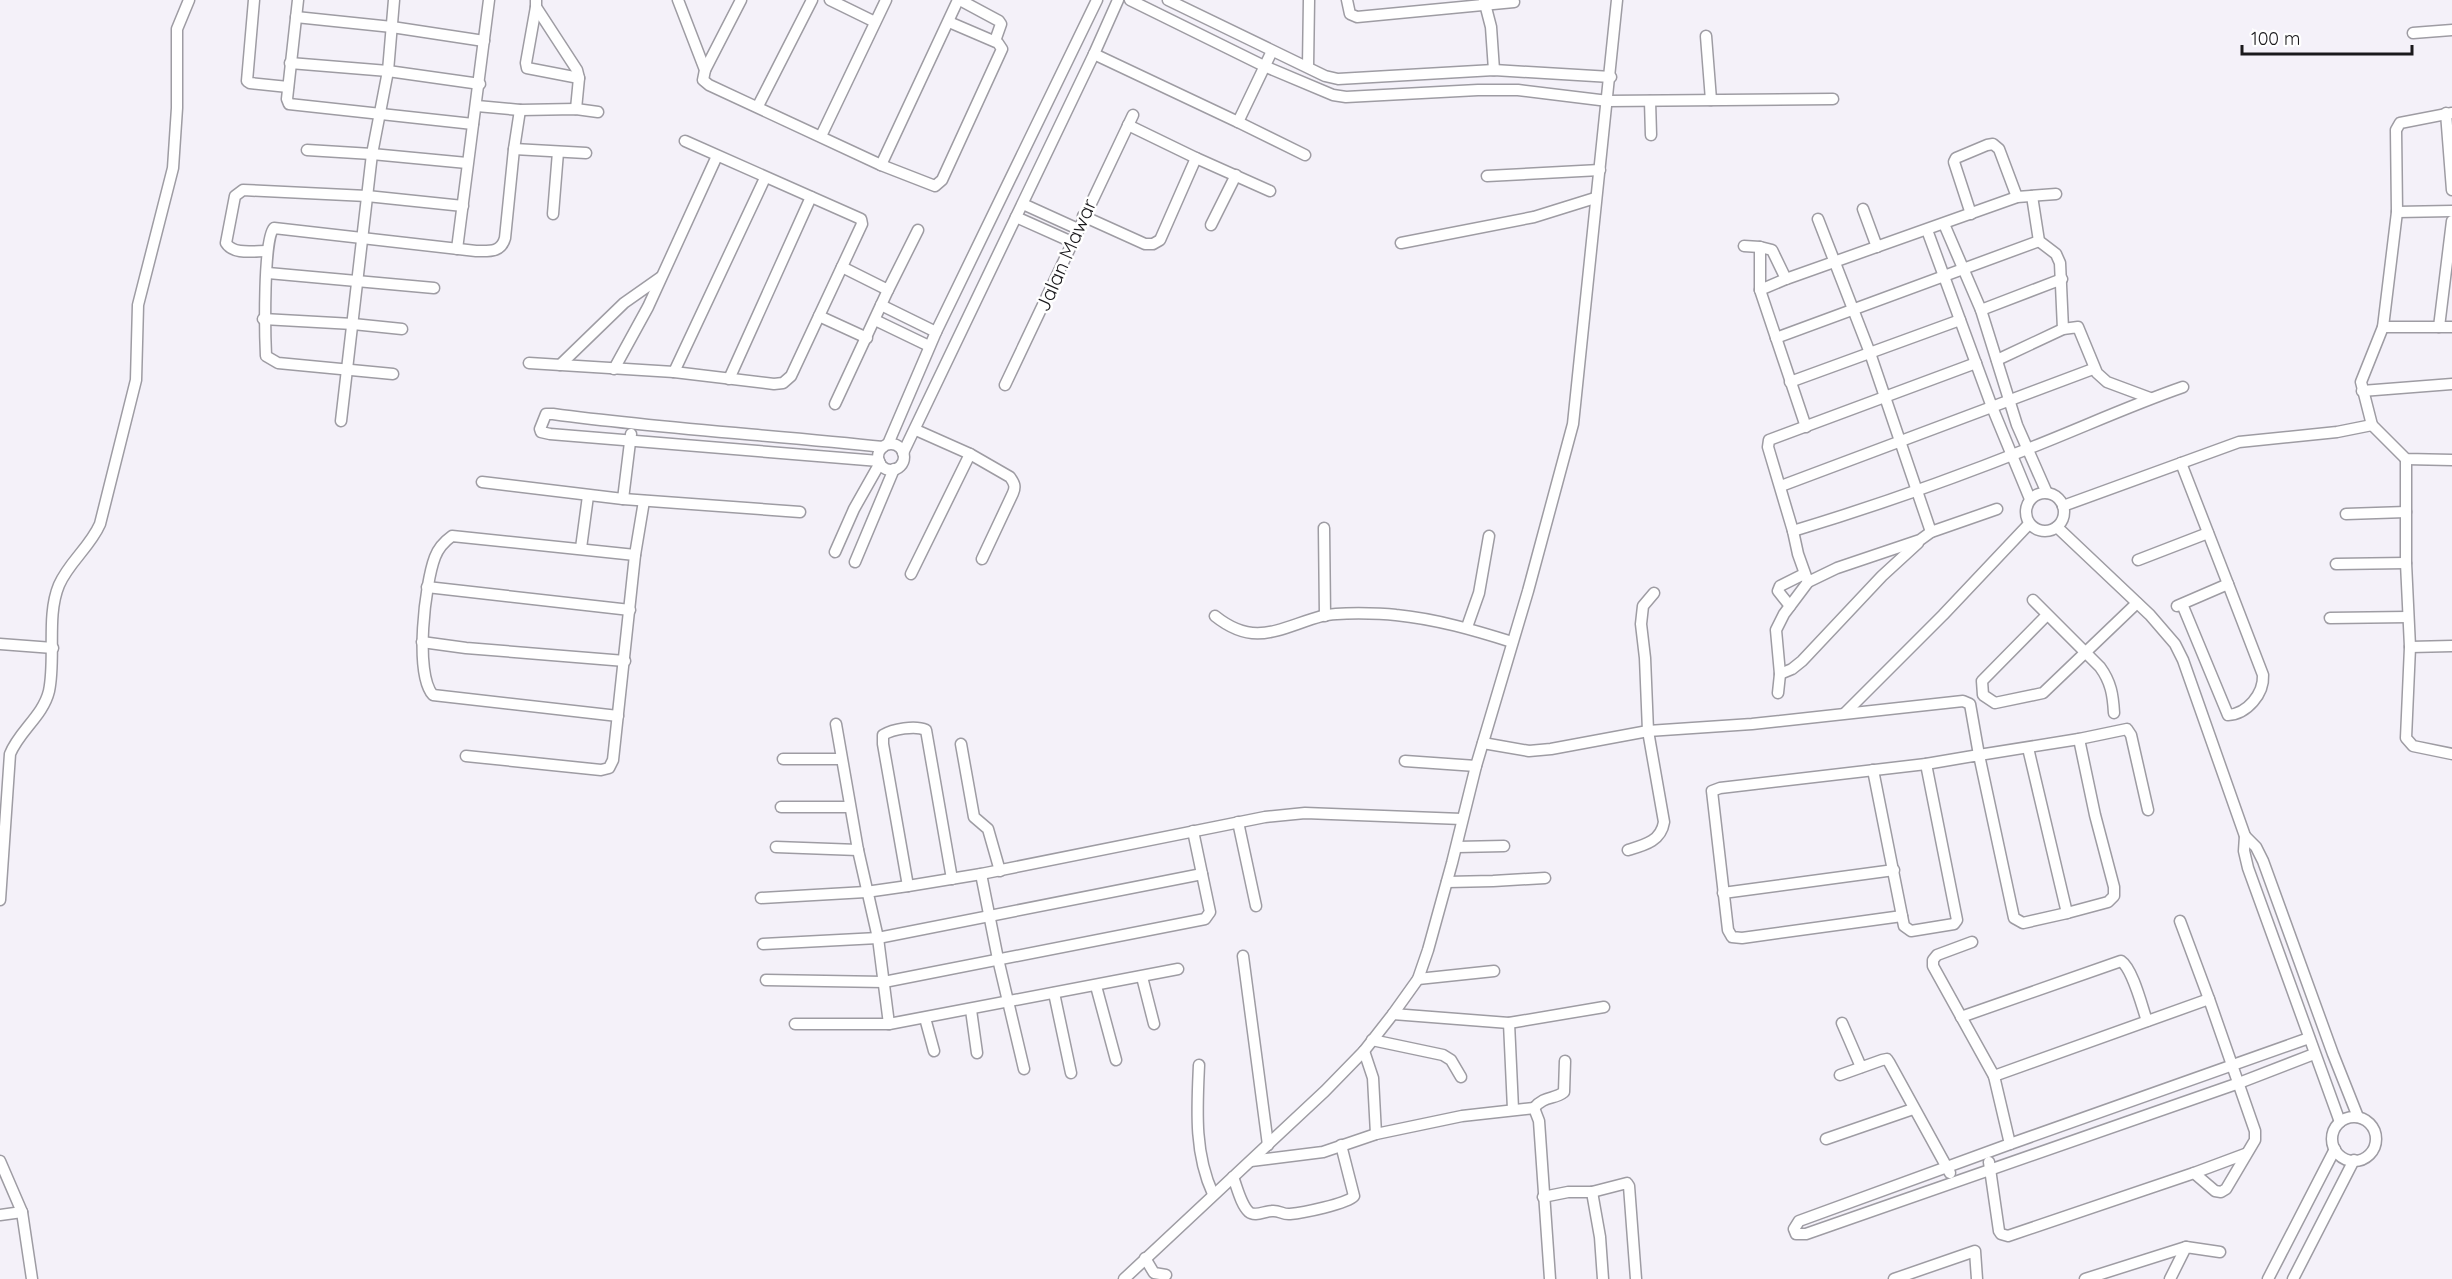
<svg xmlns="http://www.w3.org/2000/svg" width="2452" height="1279" viewBox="0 0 2452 1279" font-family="Quicksand,sans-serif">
<rect width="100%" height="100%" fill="#f4f1f9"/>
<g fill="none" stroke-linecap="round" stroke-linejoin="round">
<defs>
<g id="minor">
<path d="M 254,0 L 247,81 L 250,83 L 288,87"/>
<path d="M 298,0 L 287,99 L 289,104 L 473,124"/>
<path d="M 536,0 L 536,7 L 577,70 L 579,78 L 576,109"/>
<path d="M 678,0 L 705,70 L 703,80 L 709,85 L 881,165 L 935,186 L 942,180 L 1002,49 L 998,43 L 949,22"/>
<path d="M 830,0 L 875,22"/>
<path d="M 960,0 L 999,21 L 1001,24 L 995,41"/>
<path d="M 1130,0 L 1264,66 L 1333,95 L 1346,97 L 1478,90 L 1518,90 L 1608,101 L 1833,99"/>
<path d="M 1168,0 L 1325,76 L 1338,79 L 1494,70 L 1611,77"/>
<path d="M 1347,0 L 1350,14 L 1357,17 L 1514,2"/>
<path d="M 1484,0 L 1491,27 L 1494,70"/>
<path d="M 536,7 L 526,63 L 527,68 L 579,78"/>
<path d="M 296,17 L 392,27 L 484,41"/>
<path d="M 2413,33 L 2452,30"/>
<path d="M 1706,36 L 1711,100"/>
<path d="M 1094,54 L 1238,122 L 1272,51"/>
<path d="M 290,63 L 388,71 L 480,84"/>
<path d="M 1308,67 L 1309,0"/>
<path d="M 705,70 L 741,0"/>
<path d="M 1650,101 L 1651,135"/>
<path d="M 477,106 L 520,110 L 576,109 L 598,112"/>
<path d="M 758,106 L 812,0"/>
<path d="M 2446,113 L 2452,190"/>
<path d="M 2452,113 L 2400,123 L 2396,130 L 2397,212 L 2383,327 L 2361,382 L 2372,425 L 2406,459 L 2452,460"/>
<path d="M 1238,122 L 1305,155"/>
<path d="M 1128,125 L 1196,158 L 1270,191"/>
<path d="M 821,136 L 886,0"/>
<path d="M 514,149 L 586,153"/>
<path d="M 307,150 L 372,154 L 467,163"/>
<path d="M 881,165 L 958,0"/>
<path d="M 1487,176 L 1600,170"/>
<path d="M 2032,196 L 2039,241 L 2056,254 L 2060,263 L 2063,329"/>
<path d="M 1023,204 L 1078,229"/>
<path d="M 1863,209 L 1877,247"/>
<path d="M 2397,212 L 2452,211"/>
<path d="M 553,214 L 558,152"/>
<path d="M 1971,214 L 1954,162 L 1956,158 L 1987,145 L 1993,144 L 1999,149 L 2017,197"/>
<path d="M 1083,216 L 1145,244 L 1153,244 L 1160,240 L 1196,158"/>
<path d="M 1016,217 L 1072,242"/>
<path d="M 1818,219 L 1870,353 L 1931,532"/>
<path d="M 1944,224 L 1981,310 L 2017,425 L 2047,493"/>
<path d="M 1211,225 L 1236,175"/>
<path d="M 1927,230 L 1992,407 L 2030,499"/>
<path d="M 1401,243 L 1534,217 L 1595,198"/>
<path d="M 1744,246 L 1760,247 L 1772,250 L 1786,279"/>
<path d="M 1760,247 L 1760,290 L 1806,427"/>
<path d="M 457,249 C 468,166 479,83 489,0"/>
<path d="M 267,251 C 254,251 233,255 226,243 L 235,196 L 243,190 L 367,196 L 463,206"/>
<path d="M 842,267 L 888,290 L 918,230"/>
<path d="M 268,273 L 434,288"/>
<path d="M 1760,290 L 1786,279 L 2017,197 L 2056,194"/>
<path d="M 881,305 L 936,332"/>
<path d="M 1981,310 L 2062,279"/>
<path d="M 819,316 L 867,338"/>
<path d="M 263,319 L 353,324 L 402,329"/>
<path d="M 875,320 L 929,346"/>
<path d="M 2383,327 L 2452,327"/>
<path d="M 2439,327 L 2452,221"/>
<path d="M 1776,338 L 2039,241"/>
<path d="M 1997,360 L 2063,329 L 2078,327 L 2097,373 L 2107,382 L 2150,398"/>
<path d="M 529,363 L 674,372 L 774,384 L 783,383 L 791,376 L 862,224 L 861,219 L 685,141"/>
<path d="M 560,365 L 624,303 L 661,277"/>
<path d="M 614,369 L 648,307 L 717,156"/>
<path d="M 674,372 L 765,178"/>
<path d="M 393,374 L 278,363 L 266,356 C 265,336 263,239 274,228 L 476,251 C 489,251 501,253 505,238 L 514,149 L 520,110"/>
<path d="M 729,379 L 811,197"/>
<path d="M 1790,382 L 1960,320"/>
<path d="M 1005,385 L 1133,115"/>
<path d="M 2362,391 L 2452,384"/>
<path d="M 835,404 L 888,290"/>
<path d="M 341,421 L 372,154 L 388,71 L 394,0"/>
<path d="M 916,430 L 970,454 L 1010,477 C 1014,483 1016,486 1013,493 L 982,559"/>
<path d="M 888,444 L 936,332 L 1097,0"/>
<circle cx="891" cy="457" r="13"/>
<path d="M 903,453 L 1094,54 L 1118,0"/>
<path d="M 2406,459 L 2406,563 L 2410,647 L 2406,738 L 2413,746 L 2452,754"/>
<path d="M 879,461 L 550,434 L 541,432 L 540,429 L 546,414 L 553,414 C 663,429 773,435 883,447"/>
<path d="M 2181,463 L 2228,584"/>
<path d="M 482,482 L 623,499 L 631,434"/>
<path d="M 1781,486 L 2093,369"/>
<circle cx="2045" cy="512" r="19"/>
<path d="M 623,499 L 800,512"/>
<path d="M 2063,506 L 2239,442 L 2337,432 L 2372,425"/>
<path d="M 2346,514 L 2406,512"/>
<path d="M 2057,527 L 2150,615 L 2175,644 L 2183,660 L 2245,836 L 2244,851 L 2248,868 L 2340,1122"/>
<path d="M 1324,528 L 1325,616"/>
<path d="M 1793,531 C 1873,507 1952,479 2030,448 C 2081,428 2131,405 2183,387"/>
<path d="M 581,548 L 588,496"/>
<path d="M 835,552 L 854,509 L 880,463"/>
<path d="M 2138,560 L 2208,533"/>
<path d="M 855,562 L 894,469"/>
<path d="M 2336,564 L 2406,563"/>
<path d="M 911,574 L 970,454"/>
<path d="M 1808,582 L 1798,554 L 1793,531 L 1768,447 L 1769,440 L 1976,363"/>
<path d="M 427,587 L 630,610"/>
<path d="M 2033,600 L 2100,667 C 2111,682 2113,695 2114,713"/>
<path d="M 1790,606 L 1778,591 L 1780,586 L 1804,574"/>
<path d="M 2177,606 L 2228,584 L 2263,675 C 2264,694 2247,714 2228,715 L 2182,604"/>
<path d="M 2047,615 L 1982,681 L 1983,695 L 1995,703 L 2043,693 L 2137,603"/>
<path d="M 1215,616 C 1255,648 1279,628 1322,616 C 1337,612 1380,613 1396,615 C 1436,619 1474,630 1512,642"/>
<path d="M 2330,618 L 2408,617"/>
<path d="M 1467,627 L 1479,593 L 1489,536"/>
<path d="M 422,642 L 466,648 L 625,661"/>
<path d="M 0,644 L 53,648"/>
<path d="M 2410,647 L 2452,646"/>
<path d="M 1780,674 L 1792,669 L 1802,661 L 1882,576 L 1918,543"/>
<path d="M 1778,693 L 1780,674 L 1776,630 L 1784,614 L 1808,582 L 1837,568 L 1920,540 L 1931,532 L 1997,509"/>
<path d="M 1845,713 L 1943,615 L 2029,524"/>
<path d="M 618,716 L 433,695 C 414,674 425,583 435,557 C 438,549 445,541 452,536 L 635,555"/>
<path d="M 836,724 L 858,850 L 878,938 L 889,1024"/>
<path d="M 1483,743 L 1529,751 L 1551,749 L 1648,731 L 1752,724 L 1963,701 L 1970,704 L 1979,755 L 2079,739 L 2127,729 L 2131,735 L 2148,810"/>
<path d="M 961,744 L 974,817 L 988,829 L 1000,871"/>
<path d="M 466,756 L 601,770 L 609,768 L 613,760 L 635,555 L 644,501"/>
<path d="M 783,759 L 841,759"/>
<path d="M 1405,761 L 1476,766"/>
<path d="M 1873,770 L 1904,926 L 1911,931 L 1954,924 L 1957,920 L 1926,764"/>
<path d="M 781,807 L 849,807"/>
<path d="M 1238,822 L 1256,906"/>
<path d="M 2245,836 L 2256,847 L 2263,861 L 2333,1054 L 2358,1117"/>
<path d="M 776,847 L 858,850"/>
<path d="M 1457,847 L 1504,846"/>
<path d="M 1628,850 C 1645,845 1661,841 1664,822 L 1648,731 L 1645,658 L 1641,624 L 1643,606 L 1654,593"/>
<path d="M 981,874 L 998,959 L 1024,1069"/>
<path d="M 1447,882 L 1493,881 L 1545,878"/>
<path d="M 908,886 L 883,744 L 883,735 C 893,729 915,725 926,730 L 952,879"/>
<path d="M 1723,893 L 1894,870"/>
<path d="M 761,898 L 866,892 L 908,886 L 981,874 L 1265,817 L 1305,813 L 1462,819"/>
<path d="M 0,900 L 10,754 C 19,731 43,716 49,691 C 56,658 46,616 59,585 C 69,562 90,547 100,524 L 136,380 L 138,305 L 173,168 L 177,108 L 177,29 L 189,0"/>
<path d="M 2067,913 L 2108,902 L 2114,896 L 2114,887 L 2095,815 L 2079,739"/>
<path d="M 1902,916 L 1742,938 L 1732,937 L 1728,930 L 1712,791 L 1720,788 L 1926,764 L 1979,755 L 2014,918 L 2023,923 L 2067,913 L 2028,748"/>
<path d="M 2180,921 L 2209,999"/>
<path d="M 1972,942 L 1937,955 L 1933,960 L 1933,966 L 1994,1076 L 2209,999 L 2255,1131 L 2255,1140 L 2226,1189 L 2221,1192 L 2215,1191 L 2194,1173 L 2008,1236 L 2001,1234 L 1999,1231 L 1989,1162"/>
<path d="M 763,944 L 878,938 L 1202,874"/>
<path d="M 1243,956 L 1268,1145"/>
<path d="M 1142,977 L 1154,1024"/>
<path d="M 1418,979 L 1494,971"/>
<path d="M 766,980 L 884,982 L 1205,919 L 1210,912 L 1193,831"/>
<path d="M 1096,986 L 1116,1060"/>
<path d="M 1054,993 L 1071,1073"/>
<path d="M 971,1010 L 977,1053"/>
<path d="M 1393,1014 L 1509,1023 L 1604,1007"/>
<path d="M 1961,1017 L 2121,961 C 2133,969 2142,1007 2147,1021"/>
<path d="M 925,1018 L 934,1051"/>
<path d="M 1509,1023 L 1513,1109"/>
<path d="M 1842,1023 L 1861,1067"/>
<path d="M 795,1024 L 889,1024 L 1178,969"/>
<path d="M 2309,1038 L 2010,1144 L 1799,1221 L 1794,1229 L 1796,1234 L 1806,1234 L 2239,1083 L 2314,1054"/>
<path d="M 1372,1040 L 1443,1055 L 1451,1060 L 1461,1077"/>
<path d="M 1364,1051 L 1373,1078 L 1376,1134"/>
<path d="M 1199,1065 C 1197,1109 1194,1153 1213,1194"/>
<path d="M 1840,1075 L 1882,1060 L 1887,1059 L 1889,1062 L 1950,1173"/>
<path d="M 1994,1076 L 2010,1144"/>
<path d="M 1534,1108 C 1545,1095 1554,1100 1564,1092 L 1565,1061"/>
<circle cx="2354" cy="1139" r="22"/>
<path d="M 1826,1139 L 1913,1109"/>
<path d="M 0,1161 L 22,1212 L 32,1279"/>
<path d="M 1251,1161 L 1323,1152 L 1376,1134 L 1462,1116 L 1534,1108 L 1539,1121 L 1550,1279"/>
<path d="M 2194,1173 L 2245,1154"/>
<path d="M 1233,1177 C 1237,1187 1241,1205 1249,1212 C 1255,1217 1265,1211 1272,1211 C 1279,1210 1283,1215 1290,1214 C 1302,1213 1347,1204 1354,1196 L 1341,1145"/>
<path d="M 1592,1192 L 1600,1237 L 1603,1279"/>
<path d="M 1543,1197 L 1568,1192 L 1592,1192 L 1627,1183 L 1629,1186 L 1636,1279"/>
<path d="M 0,1215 L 22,1212"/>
<path d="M 1145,1258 L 1154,1273 L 1166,1275"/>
<path d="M 1124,1279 L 1325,1091 L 1364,1051 L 1393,1014 L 1418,979 L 1428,950 L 1452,863 L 1476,766 L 1528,591 L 1573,424 L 1617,0"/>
<path d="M 1894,1279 L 1975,1251 L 1977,1279"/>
<path d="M 2085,1279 L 2186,1247"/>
<path d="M 2170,1279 L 2186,1247 L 2220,1252"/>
<path d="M 2268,1279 L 2335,1149"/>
<path d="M 2293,1279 L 2354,1160"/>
</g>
</defs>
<use href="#minor" stroke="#9e9ca3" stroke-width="13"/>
<use href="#minor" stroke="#fff" stroke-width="10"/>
</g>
<g text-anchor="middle" stroke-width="5" stroke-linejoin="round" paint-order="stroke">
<g font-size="20" fill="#1a191c" stroke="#fff">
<text transform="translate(1066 255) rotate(-66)" y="7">Jalan Mawar</text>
</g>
</g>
<path d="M2242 45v9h170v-9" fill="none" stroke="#1a191c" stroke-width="3"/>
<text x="2251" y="45" font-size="18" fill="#1a191c" stroke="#ffffff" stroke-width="4.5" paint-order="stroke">100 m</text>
</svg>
